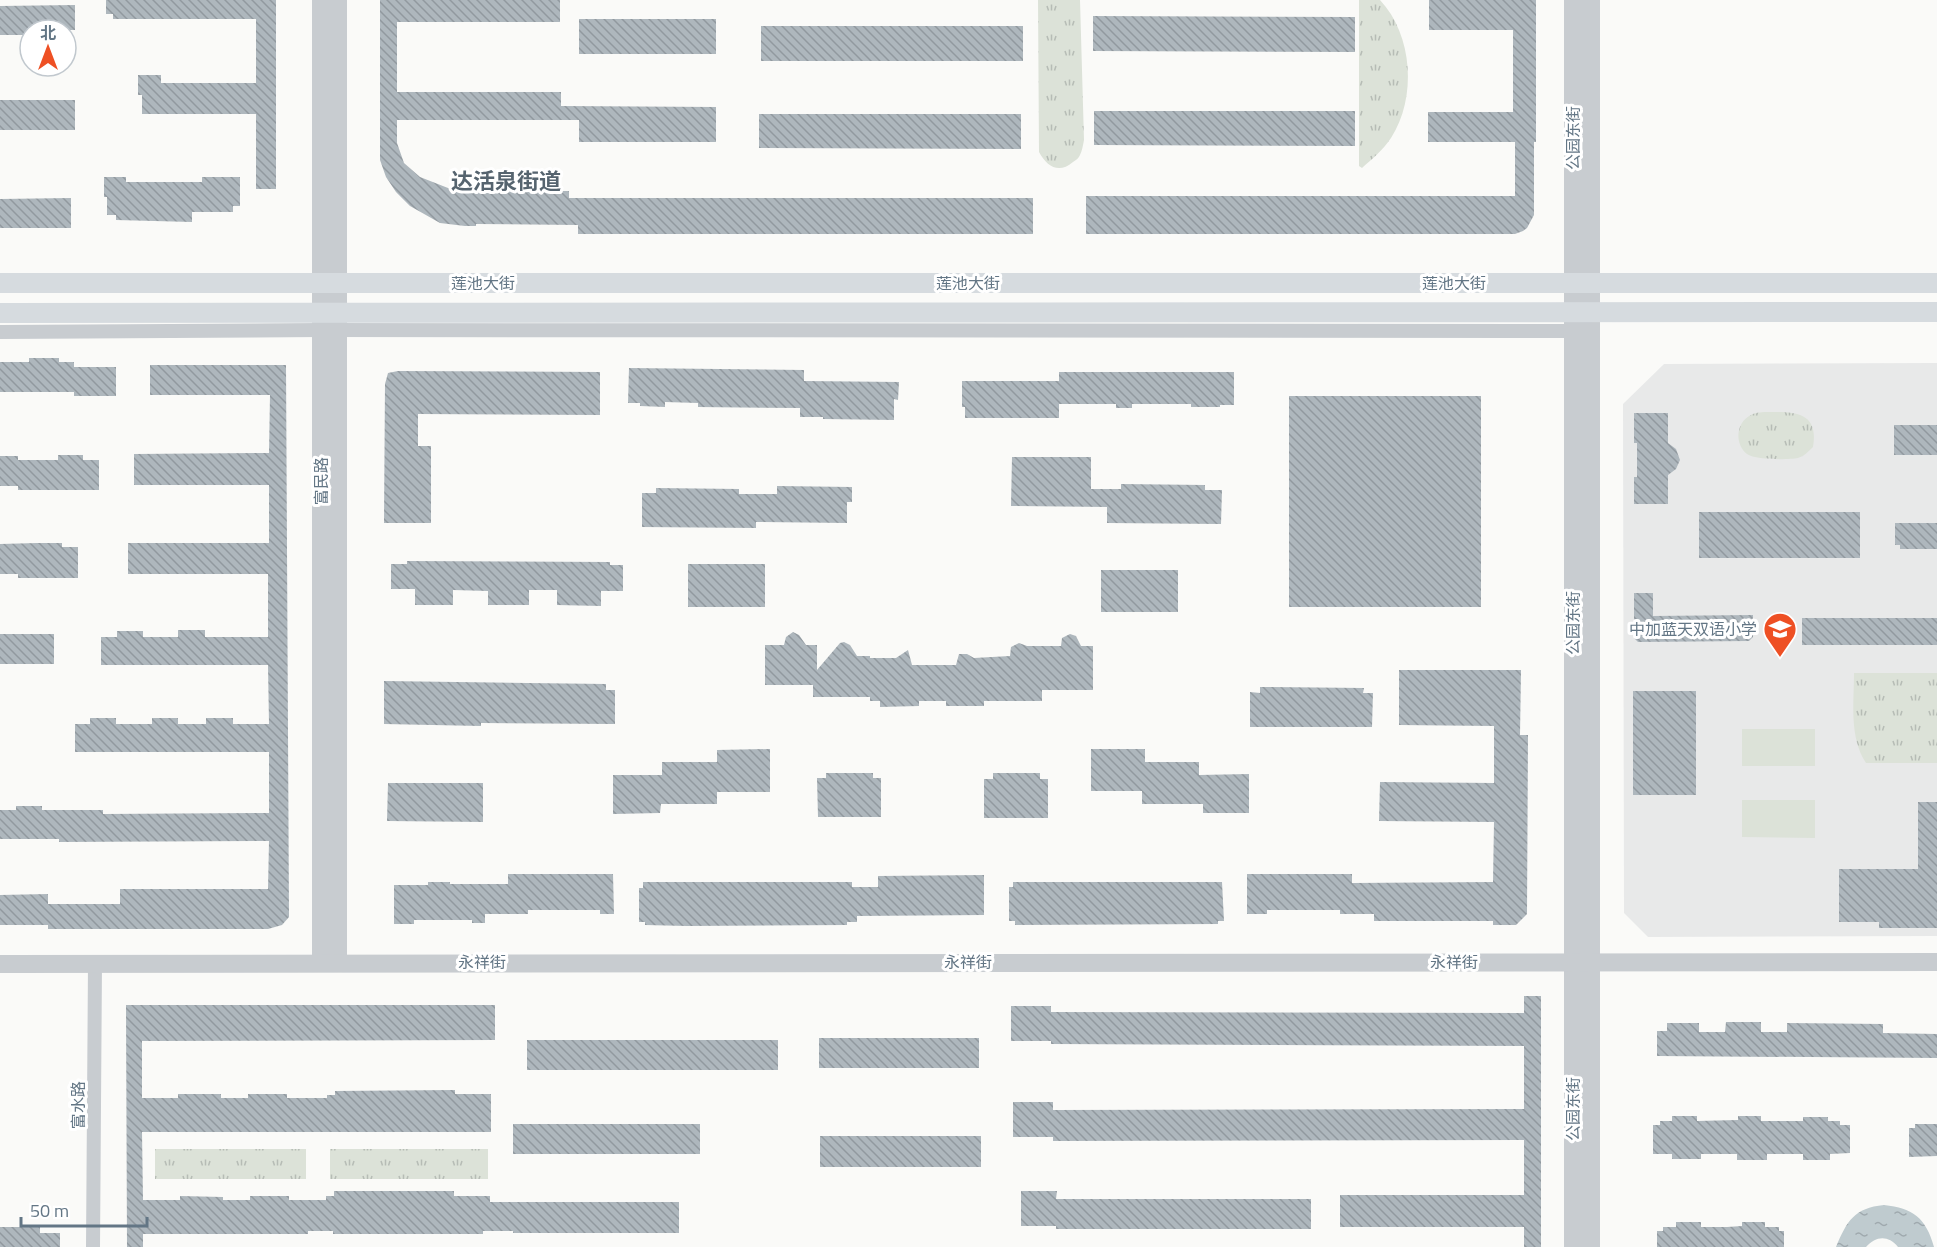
<svg xmlns="http://www.w3.org/2000/svg" width="1937" height="1247" viewBox="0 0 1937 1247" font-family="'Titillium Web','Noto Sans SC',sans-serif">
<defs>
<pattern id="grass-tufts" width="24" height="20" patternUnits="userSpaceOnUse" patternTransform="scale(1.5)"><rect width="24" height="20" fill="#dce2d8"/><path d="M3 7l-1-3M5 7V3M7 7l1-3M15 17l-1-3M17 17v-4M19 17l1-3" fill="none" stroke="#b6bcb5"/></pattern>
<pattern id="water-ripples" width="26" height="14" patternUnits="userSpaceOnUse" patternTransform="scale(1.5)"><rect width="26" height="14" fill="#bfcbcf"/><path d="M2 4q2-2 4 0t4 0M15 11q2-2 4 0t4 0" fill="none" stroke="#9fa9ae"/></pattern>
<pattern id="building-back-hatch" width="6" height="6" patternUnits="userSpaceOnUse" patternTransform="scale(1.5)"><rect width="6" height="6" fill="#aeb7bd"/><path d="M-1 5l2 2M0 0l6 6M5-1l2 2" fill="none" stroke="#91999f"/></pattern>
</defs>
<rect width="100%" height="100%" fill="#fafaf8"/>
<path fill="#e8e9e9" d="M 1937,363 L 1937,936 L 1648,937 L 1624,913 L 1623,404 L 1664,364 Z"/>
<g fill="url(#grass-tufts)">
<path d="M 1038,0 L 1080,0 L 1084,140 C 1083,145 1082,151 1080,155 C 1079,158 1076,160 1073,162 C 1059,174 1047,167 1039,152 Z"/>
<path d="M 1359,0 L 1380,0 C 1413,35 1417,98 1391,138 C 1384,149 1371,160 1362,168 L 1359,166 Z"/>
<path d="M 1769,412 C 1795,412 1819,412 1813,447 C 1808,452 1804,456 1798,458 C 1788,460 1755,460 1747,454 C 1734,444 1736,422 1751,415 C 1756,412 1763,412 1769,412 Z"/>
<path d="M 1854,673 L 1937,673 L 1937,763 L 1866,763 C 1849,737 1854,703 1854,673 Z"/>
<rect x="155" y="1149" width="151" height="30"/>
<rect x="330" y="1149" width="158" height="30"/>
</g>
<g fill="#dce2d8">
<rect x="1742" y="729" width="73" height="37"/>
<path d="M 1742,800 L 1815,800 L 1815,838 L 1742,837 Z"/>
</g>
<path fill="url(#water-ripples)" d="M 1884,1205 C 1913,1208 1926,1218 1934,1247 L 1898,1247 C 1888,1235 1876,1236 1866,1247 L 1836,1247 C 1847,1221 1854,1208 1884,1205 Z"/>
<g fill="url(#building-back-hatch)">
<path d="M 106,0 L 276,0 L 276,189 L 256,189 L 256,114 L 142,114 L 142,95 L 138,95 L 138,75 L 161,75 L 161,83 L 256,83 L 256,19 L 113,19 L 113,14 L 106,14 Z"/>
<path d="M 380,0 L 560,0 L 560,22 L 397,22 L 397,92 L 561,92 L 561,106 L 716,107 L 716,142 L 579,142 L 579,120 L 397,120 L 397,143 L 404,163 L 420,177 L 448,188 L 466,191 L 569,191 L 569,198 L 1033,198 L 1033,234 L 578,234 L 578,225 L 476,224 L 476,226 L 465,226 L 440,223 L 410,206 L 396,192 L 386,177 L 380,160 Z"/>
<path d="M 1429,0 L 1536,0 L 1536,142 L 1534,142 L 1534,215 L 1527,228 L 1523,231 L 1515,234 L 1086,234 L 1086,196 L 1515,196 L 1515,142 L 1428,142 L 1428,112 L 1513,112 L 1513,30 L 1429,30 Z"/>
<path d="M 75,5 L 75,30 L 30,30 L 30,35 L 0,35 L 0,6 Z"/>
<path d="M 1093,16 L 1355,17 L 1355,52 L 1093,51 Z"/>
<rect x="579" y="19" width="137" height="35"/>
<rect x="761" y="26" width="262" height="35"/>
<rect x="0" y="100" width="75" height="30"/>
<path d="M 1094,111 L 1355,111 L 1355,146 L 1094,145 Z"/>
<path d="M 759,114 L 1021,114 L 1021,149 L 759,148 Z"/>
<path d="M 104,177 L 126,177 L 126,182 L 202,182 L 202,177 L 240,177 L 240,206 L 233,206 L 233,212 L 192,212 L 192,222 L 116,220 L 116,215 L 107,215 L 107,197 L 104,197 Z"/>
<path d="M 71,198 L 71,228 L 0,228 L 0,199 Z"/>
<path d="M 29,358 L 59,358 L 59,362 L 74,362 L 74,367 L 116,367 L 116,396 L 74,396 L 74,392 L 0,392 L 0,362 L 29,362 Z"/>
<path d="M 150,365 L 286,365 L 289,917 L 282,925 L 268,929 L 48,929 L 48,925 L 0,925 L 0,895 L 48,894 L 48,904 L 120,904 L 120,889 L 268,889 L 269,841 L 59,842 L 59,839 L 0,839 L 0,810 L 16,810 L 16,806 L 42,806 L 42,810 L 103,810 L 103,814 L 269,813 L 269,752 L 75,752 L 75,724 L 90,724 L 90,718 L 116,718 L 116,724 L 152,724 L 152,718 L 178,718 L 178,724 L 206,724 L 206,718 L 233,718 L 233,724 L 269,724 L 268,665 L 101,665 L 101,637 L 117,637 L 117,631 L 143,631 L 143,637 L 178,637 L 178,630 L 205,630 L 205,637 L 268,637 L 268,574 L 128,574 L 128,543 L 269,543 L 269,485 L 134,485 L 134,454 L 269,453 L 270,395 L 150,395 Z"/>
<path d="M 629,368 L 804,370 L 804,381 L 899,382 L 898,400 L 894,399 L 894,420 L 823,419 L 823,417 L 800,417 L 800,408 L 698,407 L 698,403 L 665,402 L 665,407 L 640,406 L 640,403 L 628,403 Z"/>
<path d="M 398,371 L 600,372 L 600,415 L 418,414 L 418,446 L 431,446 L 431,523 L 384,523 L 385,384 L 388,373 Z"/>
<path d="M 1059,372 L 1234,372 L 1234,405 L 1220,405 L 1220,407 L 1191,407 L 1191,404 L 1132,404 L 1132,408 L 1116,408 L 1116,404 L 1059,404 L 1059,418 L 965,418 L 965,407 L 962,407 L 962,381 L 1059,381 Z"/>
<rect x="1289" y="396" width="192" height="211"/>
<path d="M 1634,413 L 1668,413 L 1668,443 L 1676,449 L 1680,460 L 1676,469 L 1668,475 L 1668,504 L 1634,504 L 1634,477 L 1637,477 L 1637,443 L 1634,443 Z"/>
<rect x="1894" y="425" width="43" height="30"/>
<path d="M 58,455 L 83,455 L 83,460 L 99,460 L 99,490 L 18,490 L 18,486 L 0,486 L 0,456 L 18,456 L 18,460 L 58,460 Z"/>
<path d="M 1012,457 L 1091,457 L 1091,489 L 1121,489 L 1121,484 L 1205,485 L 1205,490 L 1222,490 L 1221,524 L 1107,523 L 1107,507 L 1011,506 Z"/>
<path d="M 777,486 L 852,487 L 852,502 L 847,502 L 847,523 L 756,522 L 756,528 L 642,527 L 642,493 L 656,493 L 656,488 L 739,489 L 739,494 L 777,494 Z"/>
<rect x="1699" y="512" width="161" height="46"/>
<path d="M 1895,523 L 1937,523 L 1937,549 L 1900,549 L 1900,545 L 1895,545 Z"/>
<path d="M 37,543 L 62,543 L 62,547 L 78,547 L 78,578 L 18,578 L 18,574 L 0,574 L 0,544 Z"/>
<path d="M 407,561 L 610,562 L 610,565 L 623,565 L 623,591 L 601,591 L 601,606 L 557,605 L 557,590 L 529,590 L 529,605 L 488,605 L 488,591 L 453,590 L 453,605 L 415,605 L 415,589 L 391,589 L 391,564 L 407,564 Z"/>
<rect x="688" y="564" width="77" height="43"/>
<rect x="1101" y="570" width="77" height="42"/>
<path d="M 1634,593 L 1653,593 L 1653,616 L 1753,615 L 1753,637 L 1749,641 L 1638,642 L 1634,638 Z"/>
<rect x="1802" y="618" width="135" height="27"/>
<path d="M 793,632 L 799,635 L 806,645 L 817,645 L 817,670 L 840,643 L 844,642 L 850,645 L 857,656 L 870,656 L 870,658 L 896,658 L 908,650 L 912,665 L 956,665 L 959,654 L 967,654 L 974,658 L 1010,656 L 1011,647 L 1019,643 L 1027,646 L 1061,646 L 1062,638 L 1070,634 L 1076,636 L 1081,646 L 1093,646 L 1093,690 L 1042,690 L 1042,701 L 984,701 L 984,706 L 946,706 L 946,701 L 919,701 L 919,706 L 880,707 L 880,701 L 870,701 L 870,697 L 813,697 L 813,685 L 765,685 L 765,645 L 784,645 L 786,637 Z"/>
<rect x="0" y="634" width="54" height="30"/>
<path d="M 1399,670 L 1521,670 L 1520,735 L 1528,735 L 1527,914 L 1516,925 L 1493,925 L 1493,921 L 1374,921 L 1374,914 L 1340,914 L 1340,910 L 1267,910 L 1267,914 L 1247,914 L 1247,874 L 1352,874 L 1352,883 L 1493,882 L 1494,822 L 1379,821 L 1380,782 L 1494,783 L 1494,726 L 1399,725 Z"/>
<path d="M 384,681 L 606,684 L 606,690 L 615,690 L 615,724 L 481,723 L 481,726 L 384,724 Z"/>
<path d="M 1260,687 L 1364,688 L 1363,693 L 1373,693 L 1372,727 L 1250,727 L 1250,692 L 1260,693 Z"/>
<rect x="1633" y="691" width="63" height="104"/>
<path d="M 770,749 L 770,792 L 717,792 L 717,804 L 661,804 L 660,813 L 613,814 L 613,775 L 662,775 L 662,762 L 717,762 L 717,750 Z"/>
<path d="M 1091,749 L 1145,749 L 1145,762 L 1199,762 L 1199,775 L 1249,774 L 1249,813 L 1203,813 L 1203,804 L 1142,804 L 1142,791 L 1091,791 Z"/>
<path d="M 826,773 L 873,773 L 873,778 L 881,778 L 881,817 L 818,817 L 817,778 L 826,778 Z"/>
<path d="M 993,773 L 1040,773 L 1040,779 L 1048,779 L 1048,818 L 984,818 L 984,779 L 993,779 Z"/>
<path d="M 388,783 L 483,783 L 483,822 L 387,821 Z"/>
<path d="M 1918,802 L 1937,802 L 1937,928 L 1879,928 L 1879,922 L 1839,922 L 1839,869 L 1918,869 Z"/>
<path d="M 508,874 L 613,874 L 614,914 L 600,914 L 600,910 L 528,910 L 528,914 L 485,914 L 485,923 L 472,923 L 472,920 L 414,920 L 414,924 L 394,924 L 394,885 L 428,885 L 428,882 L 450,882 L 450,884 L 508,884 Z"/>
<path d="M 984,875 L 984,915 L 857,916 L 857,922 L 847,922 L 847,925 L 687,926 L 645,925 L 645,922 L 639,922 L 639,888 L 643,888 L 643,882 L 852,882 L 852,887 L 878,887 L 878,876 Z"/>
<path d="M 1013,882 L 1222,882 L 1224,921 L 1218,921 L 1218,924 L 1015,925 L 1015,921 L 1009,921 L 1009,887 L 1013,887 Z"/>
<path d="M 1524,996 L 1541,996 L 1541,1247 L 1524,1247 L 1524,1227 L 1340,1227 L 1340,1195 L 1524,1195 L 1524,1140 L 1053,1141 L 1053,1137 L 1013,1137 L 1013,1102 L 1053,1102 L 1053,1110 L 1524,1109 L 1524,1046 L 1051,1044 L 1051,1041 L 1011,1041 L 1011,1006 L 1051,1006 L 1051,1012 L 1524,1013 Z"/>
<path d="M 126,1005 L 495,1005 L 495,1040 L 142,1041 L 142,1098 L 178,1098 L 178,1094 L 221,1094 L 221,1098 L 248,1098 L 248,1094 L 287,1094 L 287,1098 L 327,1098 L 327,1095 L 335,1095 L 335,1091 L 455,1090 L 455,1094 L 491,1094 L 491,1132 L 142,1132 L 143,1200 L 180,1200 L 180,1196 L 223,1197 L 223,1200 L 250,1200 L 250,1196 L 289,1196 L 289,1200 L 326,1200 L 326,1196 L 334,1196 L 334,1191 L 454,1191 L 454,1196 L 490,1196 L 490,1202 L 679,1202 L 679,1233 L 513,1233 L 513,1231 L 483,1231 L 483,1234 L 333,1234 L 333,1231 L 308,1231 L 308,1234 L 143,1234 L 143,1247 L 127,1247 Z"/>
<path d="M 1726,1022 L 1761,1022 L 1761,1032 L 1787,1032 L 1787,1023 L 1883,1024 L 1883,1033 L 1937,1034 L 1937,1058 L 1657,1056 L 1657,1031 L 1667,1031 L 1667,1023 L 1699,1023 L 1699,1032 L 1725,1032 Z"/>
<rect x="819" y="1038" width="160" height="30"/>
<rect x="527" y="1040" width="251" height="30"/>
<path d="M 1672,1116 L 1697,1116 L 1697,1121 L 1738,1120 L 1738,1116 L 1761,1116 L 1761,1121 L 1803,1121 L 1803,1117 L 1828,1117 L 1828,1121 L 1840,1121 L 1840,1125 L 1850,1125 L 1850,1153 L 1830,1154 L 1830,1160 L 1803,1160 L 1803,1154 L 1767,1154 L 1767,1160 L 1737,1160 L 1737,1154 L 1701,1154 L 1701,1159 L 1672,1159 L 1672,1154 L 1653,1154 L 1653,1125 L 1660,1125 L 1660,1121 L 1672,1121 Z"/>
<rect x="513" y="1124" width="187" height="30"/>
<path d="M 1915,1124 L 1937,1124 L 1937,1156 L 1909,1157 L 1909,1128 L 1915,1128 Z"/>
<rect x="820" y="1136" width="161" height="31"/>
<path d="M 1021,1191 L 1057,1191 L 1056,1199 L 1311,1199 L 1311,1229 L 1056,1229 L 1056,1226 L 1021,1226 Z"/>
<path d="M 1676,1222 L 1701,1222 L 1701,1227 L 1727,1227 L 1742,1226 L 1742,1222 L 1765,1222 L 1765,1227 L 1779,1227 L 1779,1231 L 1784,1231 L 1784,1247 L 1657,1247 L 1657,1231 L 1663,1231 L 1663,1227 L 1676,1227 Z"/>
<path d="M 0,1227 L 40,1227 L 40,1233 L 60,1233 L 60,1247 L 0,1247 Z"/>
</g>
<g fill="none" stroke-linecap="round" stroke-linejoin="round">
<g stroke="#c8ccd0" stroke-width="14">
<path d="M 0,332 L 321,330 L 1573,331"/>
<path d="M 93,1247 L 95,963"/>
</g>
<g stroke="#c8ccd0" stroke-width="18">
<path d="M 1573,0 L 1573,1247"/>
<path d="M 1591,0 L 1591,1247"/>
<path d="M 321,963 L 321,0"/>
<path d="M 338,963 L 338,0"/>
<path d="M 0,964 L 1937,962"/>
</g>
<g stroke="#d6dbdf" stroke-width="20">
<path d="M 0,283 L 1937,283"/>
<path d="M 0,313 L 1937,312"/>
</g>
</g>
<defs>
<symbol id="school-pin" viewBox="-11 -11 22 30"><path d="M0 17L-7.5 6A9.5 9.5 0 1 1 7.5 6Z" fill="#ee5024" stroke="#fff"/><path d="M0-5L7-2L0 1L-7-2ZM-4 1L0 2.5L4 1V4Q0 6-4 4Z" fill="#fff"/></symbol>
</defs>
<g fill-rule="evenodd">
<use href="#school-pin" x="1761" y="610" width="38" height="52"/>
</g>
<g text-anchor="middle" stroke-width="6" stroke-linejoin="round" paint-order="stroke">
<g font-size="16" fill="#637685" stroke="#fff">
<text transform="translate(1573 138) rotate(-90)" y="6">公园东街</text>
<text x="483" y="289">莲池大街</text>
<text x="968" y="289">莲池大街</text>
<text x="1454" y="289">莲池大街</text>
<text transform="translate(321 481) rotate(-90)" y="6">富民路</text>
<text transform="translate(1573 623) rotate(-90)" y="6">公园东街</text>
<text x="482" y="968">永祥街</text>
<text x="968" y="968">永祥街</text>
<text x="1454" y="968">永祥街</text>
<text transform="translate(78 1105) rotate(-90)" y="6">富水路</text>
<text transform="translate(1573 1109) rotate(-90)" y="6">公园东街</text>
</g>
<g font-size="16" fill="#637685" stroke="#fff" text-anchor="end">
<text x="1757" y="635">中加蓝天双语小学</text>
</g>
<g font-size="22" font-weight="bold" fill="#56646f" stroke="#fff">
<text x="506" y="189">达活泉街道</text>
</g>
</g>
<g transform="translate(48 48)"><circle r="28" fill="#ffffff" stroke="#c1c8ce" stroke-width="1.5"/>
<path d="M0-4.5L10 22L0 15L-10 22Z" fill="#ee5024"/>
<text y="-9" font-size="16" font-weight="bold" text-anchor="middle" fill="#637685">北</text>
</g>
<path d="M21 1217v9h126v-9" fill="none" stroke="#637685" stroke-width="3"/>
<text x="30" y="1217" font-size="18" fill="#637685" stroke="#ffffff" stroke-width="4.5" paint-order="stroke">50 m</text>
</svg>
